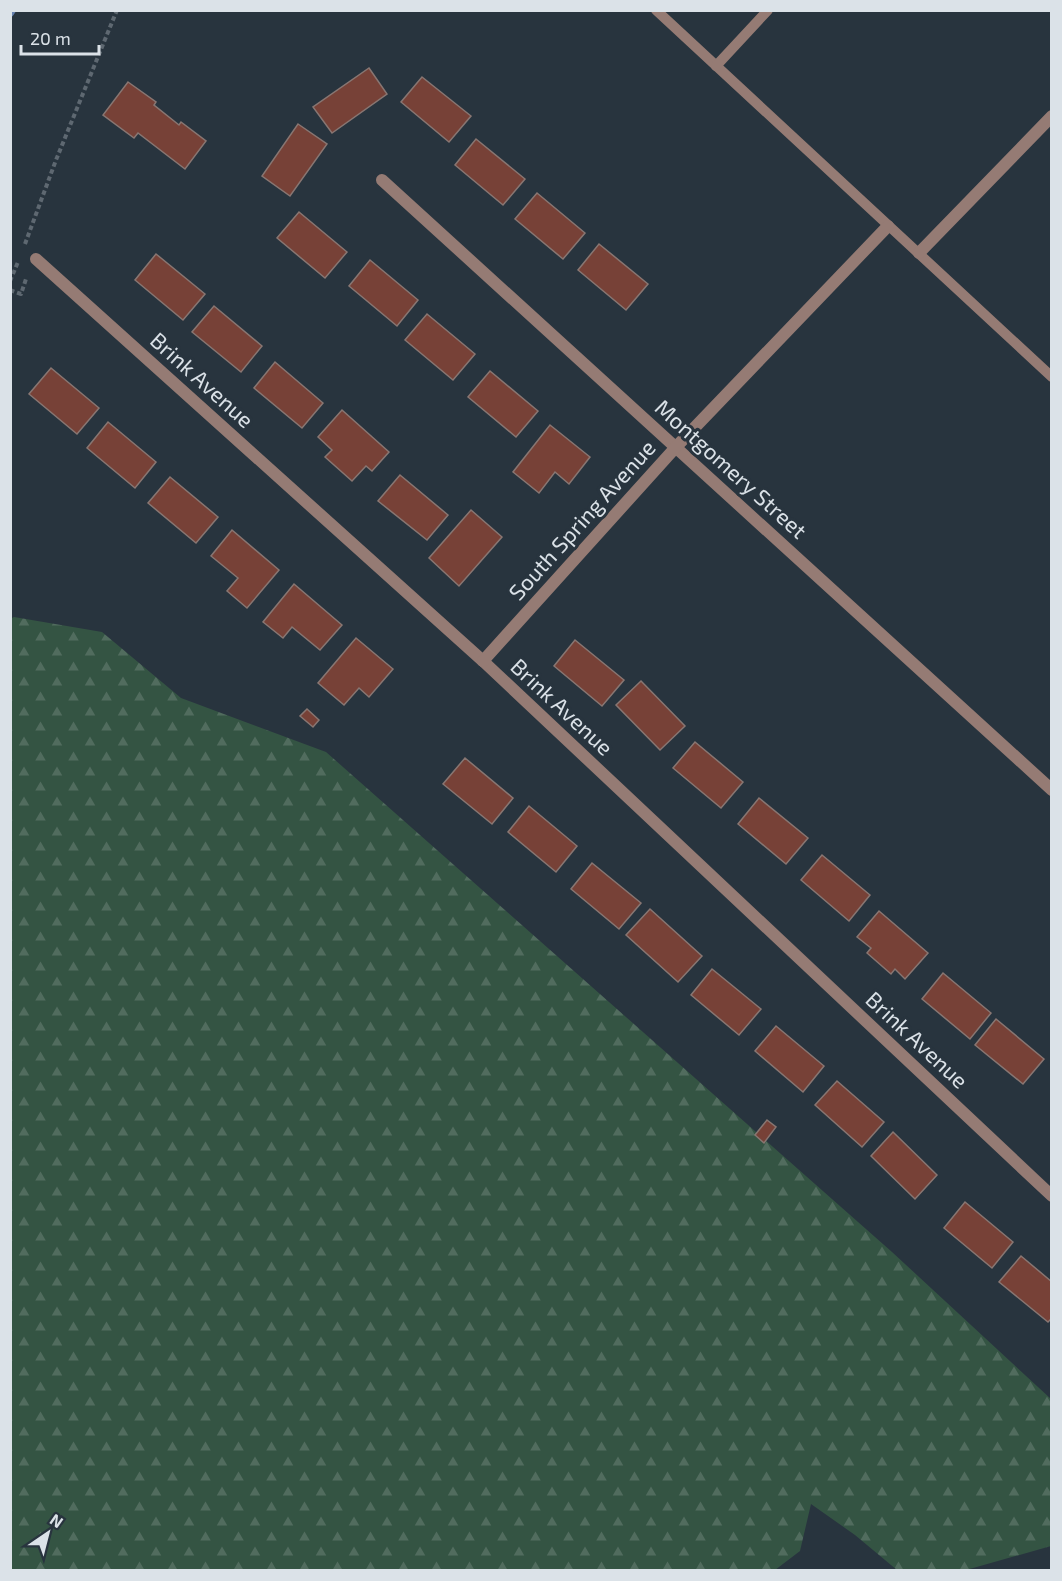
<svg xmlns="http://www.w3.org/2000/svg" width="1062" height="1581" viewBox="0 0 1062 1581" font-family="'Exo 2',sans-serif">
<defs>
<pattern id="forest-firs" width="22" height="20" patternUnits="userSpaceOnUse" patternTransform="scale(1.5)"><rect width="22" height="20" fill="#345443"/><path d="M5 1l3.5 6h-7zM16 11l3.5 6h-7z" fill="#516c5e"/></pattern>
</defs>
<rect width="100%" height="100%" fill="#28343e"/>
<path fill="url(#forest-firs)" d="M 14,617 L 102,632 L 181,698 L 326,752 L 892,1252 L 1051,1399 L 1051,1546 L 966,1570 L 897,1570 L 855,1535 L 811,1504 L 800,1551 L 775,1570 L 11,1570 L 10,619 Z"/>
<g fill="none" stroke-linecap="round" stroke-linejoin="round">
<path stroke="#6682b0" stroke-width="8" d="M 10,13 L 12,10"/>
</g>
<g fill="#774137" stroke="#887672" stroke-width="1.5">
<path d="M 369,68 L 387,94 L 332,133 L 313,107 Z"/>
<path d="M 422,77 L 471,116 L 449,142 L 401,102 Z"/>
<path d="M 128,82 L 156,102 L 154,105 L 179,125 L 181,122 L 206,141 L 185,169 L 138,133 L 134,138 L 103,115 Z"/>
<path d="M 298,124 L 327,144 L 290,196 L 262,176 Z"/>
<path d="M 476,139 L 525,179 L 503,205 L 455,165 Z"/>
<path d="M 537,193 L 585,233 L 563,259 L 515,219 Z"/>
<path d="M 299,212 L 347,252 L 325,278 L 277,238 Z"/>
<path d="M 599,244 L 648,284 L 626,310 L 578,270 Z"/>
<path d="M 156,254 L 205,294 L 183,320 L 135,280 Z"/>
<path d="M 370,260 L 418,300 L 397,326 L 349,286 Z"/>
<path d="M 214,306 L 262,346 L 241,372 L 192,332 Z"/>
<path d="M 427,314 L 475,354 L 453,380 L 405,340 Z"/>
<path d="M 275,362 L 323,403 L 302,428 L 254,388 Z"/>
<path d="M 51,368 L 99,408 L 77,434 L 29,394 Z"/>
<path d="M 490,371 L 538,411 L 516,437 L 468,397 Z"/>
<path d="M 342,410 L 389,452 L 372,471 L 366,466 L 352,481 L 325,457 L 332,450 L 318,437 Z"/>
<path d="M 108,422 L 156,462 L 135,488 L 87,448 Z"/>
<path d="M 550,425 L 590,457 L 569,484 L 555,472 L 539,493 L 513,472 Z"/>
<path d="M 400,475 L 448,515 L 427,540 L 378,501 Z"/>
<path d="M 170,477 L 218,517 L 196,543 L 148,503 Z"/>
<path d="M 471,510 L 502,537 L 459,586 L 429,558 Z"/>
<path d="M 232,530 L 279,570 L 247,608 L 227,591 L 238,578 L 211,556 Z"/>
<path d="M 294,584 L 342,625 L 320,650 L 292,627 L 283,638 L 263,622 Z"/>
<path d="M 356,638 L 393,669 L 369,697 L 359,688 L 344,705 L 318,683 Z"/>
<path d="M 575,640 L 624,680 L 602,706 L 554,666 Z"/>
<path d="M 641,681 L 685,726 L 660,750 L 616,705 Z"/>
<path d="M 307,709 L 319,720 L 313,727 L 300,716 Z"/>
<path d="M 695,742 L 743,782 L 721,808 L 673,768 Z"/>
<path d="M 465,758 L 513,798 L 492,824 L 443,784 Z"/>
<path d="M 759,798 L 808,838 L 786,864 L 738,824 Z"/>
<path d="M 529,806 L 577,846 L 556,872 L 508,832 Z"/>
<path d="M 822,855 L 870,895 L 849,921 L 801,880 Z"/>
<path d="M 592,863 L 641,903 L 619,929 L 571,889 Z"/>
<path d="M 650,909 L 702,956 L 678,982 L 626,935 Z"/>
<path d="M 879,911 L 928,953 L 905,979 L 895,969 L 891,974 L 867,953 L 871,948 L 857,937 Z"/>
<path d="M 712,969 L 761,1009 L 739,1035 L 691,995 Z"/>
<path d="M 943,973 L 991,1013 L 970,1039 L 922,999 Z"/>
<path d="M 996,1019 L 1044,1059 L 1023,1084 L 975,1045 Z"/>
<path d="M 776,1026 L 824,1066 L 803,1092 L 755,1051 Z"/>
<path d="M 837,1081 L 884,1122 L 862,1147 L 815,1105 Z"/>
<path d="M 767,1120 L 776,1127 L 764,1143 L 755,1135 Z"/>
<path d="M 893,1132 L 937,1175 L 915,1199 L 871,1156 Z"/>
<path d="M 965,1202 L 1013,1242 L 992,1268 L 944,1228 Z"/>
<path d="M 1021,1256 L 1052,1282 L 1052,1318 L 1048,1322 L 999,1282 Z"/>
</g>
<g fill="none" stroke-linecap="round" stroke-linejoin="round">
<g stroke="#5e6871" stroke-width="4" stroke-dasharray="4.5 3" stroke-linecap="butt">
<path d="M 25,244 L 56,160 L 117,10"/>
<path d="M 10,281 L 18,262"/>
<path d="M 10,290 L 21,294 L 26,279"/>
</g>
<g stroke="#957b74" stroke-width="10">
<path d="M 656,10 L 1052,377"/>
<path d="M 716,66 L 768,10"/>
</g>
<g stroke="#957b74" stroke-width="12">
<path d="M 382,180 L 1052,790"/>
<path d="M 919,253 L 1052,116"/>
<path d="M 36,259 L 483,661 L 1052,1196"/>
<path d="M 483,661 L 676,447 L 888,226"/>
</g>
</g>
<g text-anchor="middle" stroke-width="6" stroke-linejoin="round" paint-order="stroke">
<g font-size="22" fill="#dbe2e8" stroke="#28343e">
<text transform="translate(202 380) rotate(42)" y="8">Brink Avenue</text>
<text transform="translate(731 469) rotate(42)" y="8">Montgomery Street</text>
<text transform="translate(582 520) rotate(-48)" y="8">South Spring Avenue</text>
<text transform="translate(562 707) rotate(43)" y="8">Brink Avenue</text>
<text transform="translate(917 1040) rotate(43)" y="8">Brink Avenue</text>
</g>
</g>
<rect width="1062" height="1581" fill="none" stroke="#dbe2e8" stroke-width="24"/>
<g transform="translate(48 1533) rotate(35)" stroke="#28343e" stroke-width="4.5" paint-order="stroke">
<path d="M0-4.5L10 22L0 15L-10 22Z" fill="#dbe2e8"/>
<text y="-9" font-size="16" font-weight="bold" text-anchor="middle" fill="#dbe2e8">N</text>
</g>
<path d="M21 45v9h78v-9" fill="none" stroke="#dbe2e8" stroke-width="3"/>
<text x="30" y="45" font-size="18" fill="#dbe2e8" stroke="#28343e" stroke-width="4.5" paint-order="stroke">20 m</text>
</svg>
